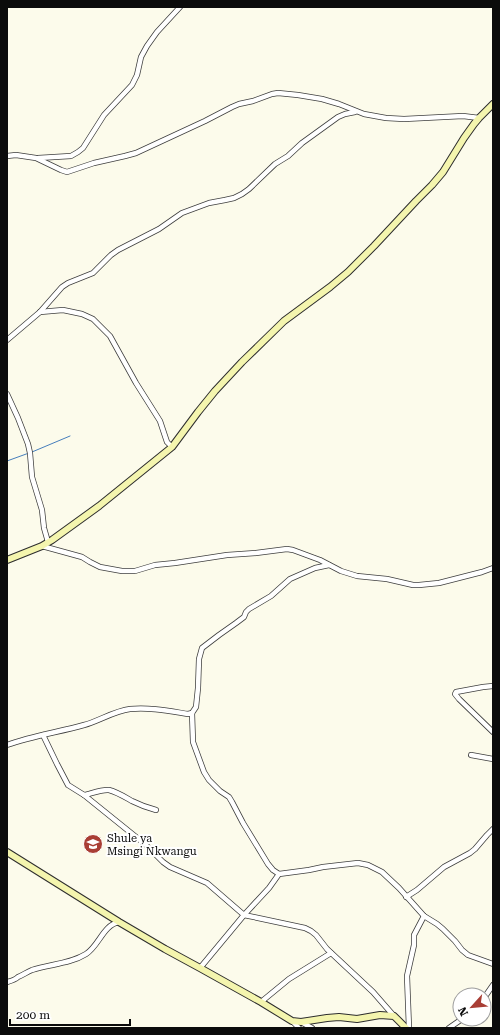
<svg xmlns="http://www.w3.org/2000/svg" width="500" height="1035" viewBox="0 0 500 1035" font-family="'Roboto Serif',serif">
<rect width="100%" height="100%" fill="#fcfbeb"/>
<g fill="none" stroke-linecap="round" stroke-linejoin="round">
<g stroke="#467ebc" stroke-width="1">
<path d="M 32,452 L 70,436"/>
<path d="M 7,461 L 29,453"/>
</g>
<defs>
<g id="street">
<path d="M 7,156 L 16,155 L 36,158 L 61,170 L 67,172 L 94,163 L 125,156 L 136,153 L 205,121 L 232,107 L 239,104 L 253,101 L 272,94 L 278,93 L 298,95 L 322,99 L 339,104 L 364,114 L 386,118 L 404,119 L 463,116 L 479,118"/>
<path d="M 38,158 L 71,156 L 78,152 L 83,148 L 104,115 L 132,85 L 137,75 L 141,57 L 147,46 L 157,32 L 180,7"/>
<path d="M 40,312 L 63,310 L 82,314 L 93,319 L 110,336 L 136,383 L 160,421 L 167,442 L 172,447"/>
<path d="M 7,340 L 40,312 L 62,287 L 68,283 L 93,273 L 111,255 L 118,250 L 159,229 L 182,213 L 209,203 L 225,200 L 234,198 L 242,194 L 249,189 L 275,164 L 288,156 L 302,143 L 338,117 L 345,114 L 355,112"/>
<path d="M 7,394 L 18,418 L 28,444 L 30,453 L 32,477 L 42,510 L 44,528 L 48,542"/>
<path d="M 42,546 L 82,557 L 90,562 L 100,567 L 122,571 L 135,571 L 155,565 L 175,563 L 227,555 L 256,553 L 287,549 L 293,550 L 320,560 L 341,571 L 357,576 L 387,579 L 413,585 L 419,585 L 439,583 L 482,572 L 493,568"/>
<path d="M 493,686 L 483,687 L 456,692 L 455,694 L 459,699 L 493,732"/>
<path d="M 192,713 L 193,742 L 204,772 L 209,780 L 220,791 L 229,797 L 232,802 L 243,823 L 268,864 L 273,870 L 279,874"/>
<path d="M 43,735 L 57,764 L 68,785 L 84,795 C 90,794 102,789 109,790 C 117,792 125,797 132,801 C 140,805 148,808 156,810"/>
<path d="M 7,745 C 32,736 59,732 84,725 C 99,721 114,711 130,709 C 149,707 169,711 188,714 L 192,713 L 196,707 L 198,688 L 199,659 L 202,648 L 219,635 L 236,623 L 244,617 L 246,612 L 249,609 L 271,596 L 290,579 L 315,568 L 329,565"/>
<path d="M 471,755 L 493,759"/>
<path d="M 84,795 L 146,845 L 163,862 L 170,867 L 207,883 L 244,915 L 305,928 L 311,931 L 316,935 L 327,949 L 373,992 L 394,1016"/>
<path d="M 406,897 L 417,890 L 444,867 L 470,853 L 475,849 L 487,835 L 493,829"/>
<path d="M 200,968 L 244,915 L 269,888 L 279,874 L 309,870 L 323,867 L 358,863 L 368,865 L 382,872 L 399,888 L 424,916 L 437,924 L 443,929 L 455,941 L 462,950 L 468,955 L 493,964"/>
<path d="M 7,982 C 11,981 15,980 18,977 C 23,975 27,972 32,970 C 50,964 70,964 86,954 C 99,946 103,925 119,922"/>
<path d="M 484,998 L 493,985"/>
<path d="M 261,1002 L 289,979 L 331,953"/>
<path d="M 292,1021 L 299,1028"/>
<path d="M 301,1022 L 312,1028"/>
<path d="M 409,1028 L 407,976 L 414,945 L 414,935 L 424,916"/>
<path d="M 449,1028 L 462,1019"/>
</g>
<g id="secondary">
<path d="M 7,560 L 42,546 L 52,540 L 99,506 L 172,447 L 198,412 L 215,391 L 242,362 L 284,321 L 330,287 L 348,272 L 374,246 L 416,201 L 432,185 L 443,172 L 464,138 L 474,124 L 479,118 L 493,104"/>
<path d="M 7,852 L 119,922 L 165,949 L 200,968 L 261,1002 L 292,1021 L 301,1022 L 327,1018 L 339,1017 L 357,1019 L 380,1015 L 394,1016 L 406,1028"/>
</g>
</defs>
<use href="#street" stroke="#3e3e3e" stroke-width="6"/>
<use href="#secondary" stroke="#2d2d2d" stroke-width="8"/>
<use href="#street" stroke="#fff" stroke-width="4.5"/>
<use href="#secondary" stroke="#f4f5ae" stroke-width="6"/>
</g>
<defs>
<symbol id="school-disc" viewBox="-11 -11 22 22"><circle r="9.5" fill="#a93e35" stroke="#fff"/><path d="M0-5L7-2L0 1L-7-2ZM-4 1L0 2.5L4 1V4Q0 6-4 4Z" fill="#fff"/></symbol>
</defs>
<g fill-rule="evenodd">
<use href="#school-disc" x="82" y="833" width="22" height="22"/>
</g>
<g text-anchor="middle" stroke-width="4" stroke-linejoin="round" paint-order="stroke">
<g font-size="11" fill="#0b0b0b" stroke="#fff" text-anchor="start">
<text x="107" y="842">Shule ya<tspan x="107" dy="13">Msingi Nkwangu</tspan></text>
</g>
</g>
<rect width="500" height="1035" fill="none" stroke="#0b0b0b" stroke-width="16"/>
<g transform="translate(472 1007) rotate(243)"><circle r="19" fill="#ffffff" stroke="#9d9d9d"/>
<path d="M0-3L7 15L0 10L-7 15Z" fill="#a93e35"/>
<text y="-6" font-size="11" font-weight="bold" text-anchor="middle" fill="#0b0b0b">N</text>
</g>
<path d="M10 1019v6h120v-6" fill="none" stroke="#0b0b0b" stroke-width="2"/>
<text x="16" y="1019" font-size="12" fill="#0b0b0b" stroke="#ffffff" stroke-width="3" paint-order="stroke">200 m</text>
</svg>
